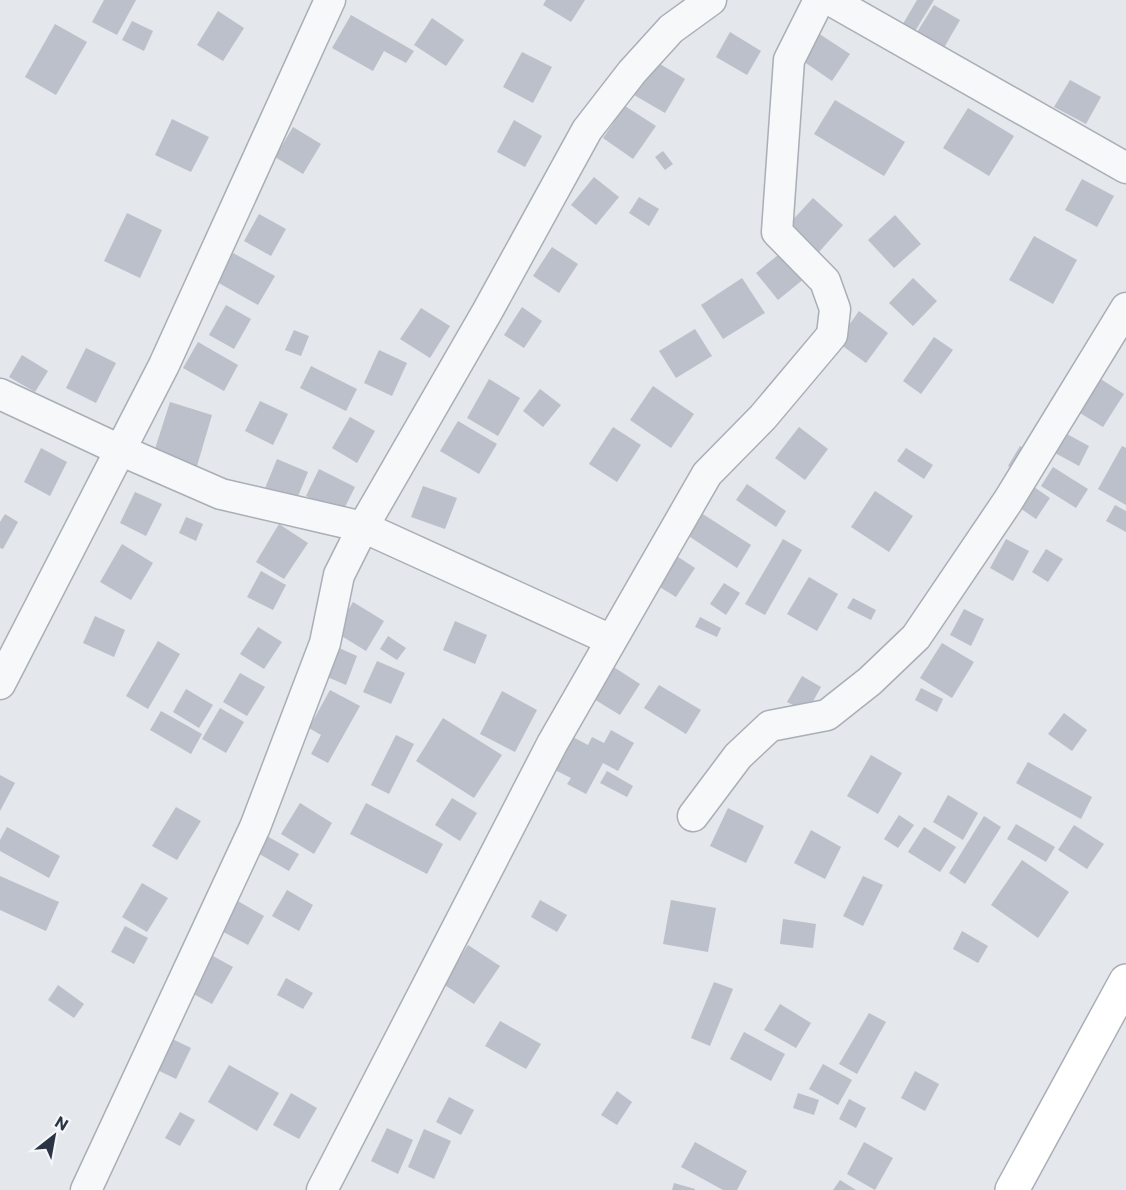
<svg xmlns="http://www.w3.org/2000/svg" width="1126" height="1190" viewBox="0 0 1126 1190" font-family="Commissioner,sans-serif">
<rect width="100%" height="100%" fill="#e4e7ec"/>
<g fill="#bbc0ca">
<path d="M 104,0 L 136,0 L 117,35 L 92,22 Z"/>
<path d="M 546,0 L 585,0 L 571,22 L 543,5 Z"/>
<path d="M 917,0 L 934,0 L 912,36 L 900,29 Z"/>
<path d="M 934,5 L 960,20 L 941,53 L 914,37 Z"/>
<path d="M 218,11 L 244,28 L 223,61 L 197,45 Z"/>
<path d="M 351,15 L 414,51 L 406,63 L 384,51 L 373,71 L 332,48 Z"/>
<path d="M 432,18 L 464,40 L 446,66 L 414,45 Z"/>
<path d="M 132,21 L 153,31 L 144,51 L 122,40 Z"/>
<path d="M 55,24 L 87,42 L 56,95 L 25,77 Z"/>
<path d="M 730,32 L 761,51 L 747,75 L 716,57 Z"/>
<path d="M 818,33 L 850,54 L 832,81 L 800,59 Z"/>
<path d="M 522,52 L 552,67 L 533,103 L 503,87 Z"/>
<path d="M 655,61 L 685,79 L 665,113 L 634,95 Z"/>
<path d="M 1070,80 L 1101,97 L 1086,124 L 1054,107 Z"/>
<path d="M 835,100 L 905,142 L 884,176 L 814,134 Z"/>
<path d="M 625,106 L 656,126 L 633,159 L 603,138 Z"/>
<path d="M 968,108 L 1014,136 L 989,176 L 943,148 Z"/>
<path d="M 172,119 L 209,137 L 191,172 L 155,155 Z"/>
<path d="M 514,120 L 542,136 L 525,167 L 497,152 Z"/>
<path d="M 293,127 L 321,144 L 303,174 L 275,157 Z"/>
<path d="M 663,151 L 673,164 L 665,170 L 655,157 Z"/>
<path d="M 594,177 L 619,197 L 596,225 L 571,205 Z"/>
<path d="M 1082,179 L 1114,196 L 1097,227 L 1065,210 Z"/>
<path d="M 639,197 L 659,209 L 649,226 L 629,213 Z"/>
<path d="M 813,198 L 843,225 L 819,252 L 788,225 Z"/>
<path d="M 127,213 L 162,230 L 140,278 L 104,261 Z"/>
<path d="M 259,214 L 286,229 L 271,256 L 244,241 Z"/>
<path d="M 895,215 L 921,244 L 894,268 L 868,240 Z"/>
<path d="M 1034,236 L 1077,260 L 1053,304 L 1009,280 Z"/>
<path d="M 552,247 L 578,264 L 559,293 L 533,276 Z"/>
<path d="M 783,251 L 805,278 L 778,300 L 756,273 Z"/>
<path d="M 233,253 L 275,276 L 258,305 L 217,282 Z"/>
<path d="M 742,278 L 765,313 L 723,339 L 701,305 Z"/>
<path d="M 913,278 L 937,301 L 913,326 L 889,303 Z"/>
<path d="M 226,305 L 251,319 L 234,349 L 209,335 Z"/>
<path d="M 522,307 L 542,321 L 524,348 L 504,335 Z"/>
<path d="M 421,308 L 450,326 L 430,358 L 400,339 Z"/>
<path d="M 859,311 L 888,333 L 866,363 L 837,342 Z"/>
<path d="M 695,329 L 712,356 L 676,378 L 659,351 Z"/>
<path d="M 294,330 L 309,336 L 301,356 L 285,350 Z"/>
<path d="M 934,337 L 953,350 L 921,394 L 903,381 Z"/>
<path d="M 198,342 L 238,365 L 224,391 L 183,368 Z"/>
<path d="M 86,348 L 116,363 L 96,403 L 66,388 Z"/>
<path d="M 379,350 L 407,363 L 392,396 L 364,383 Z"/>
<path d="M 22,355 L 48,371 L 35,392 L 9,377 Z"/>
<path d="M 311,366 L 357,389 L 346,411 L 300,388 Z"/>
<path d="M 1096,376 L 1124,394 L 1103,427 L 1075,410 Z"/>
<path d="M 489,379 L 520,398 L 498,436 L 467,418 Z"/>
<path d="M 653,386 L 694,414 L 671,448 L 630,420 Z"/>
<path d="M 540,389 L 561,405 L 543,427 L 523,411 Z"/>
<path d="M 260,401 L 288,414 L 273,445 L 245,431 Z"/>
<path d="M 170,402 L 212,415 L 197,466 L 154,452 Z"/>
<path d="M 350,417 L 375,431 L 357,463 L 332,448 Z"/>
<path d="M 458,421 L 497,444 L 479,474 L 440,451 Z"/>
<path d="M 613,427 L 641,445 L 617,482 L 589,464 Z"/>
<path d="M 799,427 L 828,449 L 805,480 L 775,458 Z"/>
<path d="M 1065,433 L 1089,446 L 1079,466 L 1055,453 Z"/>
<path d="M 1020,446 L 1032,454 L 1020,473 L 1008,466 Z"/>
<path d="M 1122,446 L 1126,448 L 1126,505 L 1098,489 Z"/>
<path d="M 41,448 L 67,462 L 50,496 L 24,482 Z"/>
<path d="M 906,448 L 933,465 L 924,479 L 897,461 Z"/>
<path d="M 277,459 L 308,472 L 294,506 L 263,493 Z"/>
<path d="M 1053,467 L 1088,489 L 1076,508 L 1041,486 Z"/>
<path d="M 319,469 L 355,487 L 341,515 L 306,496 Z"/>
<path d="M 747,484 L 786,511 L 776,527 L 736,500 Z"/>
<path d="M 1031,485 L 1050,498 L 1036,519 L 1017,506 Z"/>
<path d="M 423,486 L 457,498 L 445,529 L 411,517 Z"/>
<path d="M 875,491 L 913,516 L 889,552 L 851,527 Z"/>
<path d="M 135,492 L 162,504 L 146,536 L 120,523 Z"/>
<path d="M 1115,505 L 1126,511 L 1126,532 L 1106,521 Z"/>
<path d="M 695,509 L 751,545 L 737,568 L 681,531 Z"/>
<path d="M 5,514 L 18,522 L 3,549 L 0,548 L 0,522 Z"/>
<path d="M 186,517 L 203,524 L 196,541 L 179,533 Z"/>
<path d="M 279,524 L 308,543 L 284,579 L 256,562 Z"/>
<path d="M 783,539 L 802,550 L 765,615 L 745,604 Z"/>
<path d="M 1006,539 L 1029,551 L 1013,581 L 990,568 Z"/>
<path d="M 122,544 L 153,563 L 131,600 L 100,582 Z"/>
<path d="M 1046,549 L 1063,559 L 1048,582 L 1032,572 Z"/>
<path d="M 669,551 L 695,568 L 676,597 L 650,581 Z"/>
<path d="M 261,571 L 286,585 L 273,610 L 247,597 Z"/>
<path d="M 809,577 L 838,594 L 817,631 L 787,614 Z"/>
<path d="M 724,583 L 740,593 L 726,615 L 710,604 Z"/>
<path d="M 853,598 L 876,610 L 871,620 L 847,608 Z"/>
<path d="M 353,602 L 384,621 L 366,651 L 335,632 Z"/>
<path d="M 964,609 L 984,619 L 971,646 L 950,635 Z"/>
<path d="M 95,616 L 125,630 L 114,657 L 83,643 Z"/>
<path d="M 700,617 L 721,628 L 717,637 L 695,627 Z"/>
<path d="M 455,621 L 487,635 L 475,664 L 443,650 Z"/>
<path d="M 258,627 L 282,642 L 264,669 L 240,654 Z"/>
<path d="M 388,636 L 406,648 L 397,660 L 380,649 Z"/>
<path d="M 158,641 L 180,654 L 148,709 L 126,696 Z"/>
<path d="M 942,643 L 974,662 L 952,698 L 920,678 Z"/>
<path d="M 337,647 L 357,656 L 346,685 L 325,676 Z"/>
<path d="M 377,661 L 405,673 L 391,704 L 363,692 Z"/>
<path d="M 609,664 L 640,684 L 620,715 L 589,696 Z"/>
<path d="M 240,673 L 265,687 L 247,716 L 223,702 Z"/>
<path d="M 802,676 L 821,687 L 807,712 L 787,702 Z"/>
<path d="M 659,685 L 701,710 L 686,734 L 644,708 Z"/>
<path d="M 921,688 L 943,699 L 937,712 L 915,700 Z"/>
<path d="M 186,689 L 213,705 L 199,728 L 173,712 Z"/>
<path d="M 330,690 L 360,706 L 328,763 L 311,754 L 321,735 L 309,728 Z"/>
<path d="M 502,691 L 537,710 L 515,752 L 480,734 Z"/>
<path d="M 220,708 L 244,722 L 226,753 L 202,739 Z"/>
<path d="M 161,711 L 202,734 L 191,754 L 150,730 Z"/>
<path d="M 1064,713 L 1087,730 L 1072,751 L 1048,734 Z"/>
<path d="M 443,718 L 502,755 L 474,798 L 416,761 Z"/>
<path d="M 611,730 L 634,743 L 618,771 L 603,763 L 586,794 L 567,784 L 571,778 L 553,769 L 571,736 L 588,745 L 592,737 L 604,743 Z"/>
<path d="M 396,735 L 414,744 L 389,794 L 371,785 Z"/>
<path d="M 871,755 L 902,773 L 878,814 L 847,796 Z"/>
<path d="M 1028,762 L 1092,797 L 1081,819 L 1016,783 Z"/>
<path d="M 607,771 L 633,786 L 627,797 L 600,783 Z"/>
<path d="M 0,775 L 15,783 L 0,811 Z"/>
<path d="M 948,795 L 978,813 L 963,840 L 933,822 Z"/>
<path d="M 452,798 L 477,813 L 460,841 L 435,825 Z"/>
<path d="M 300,803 L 332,823 L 314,854 L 281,834 Z"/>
<path d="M 366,803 L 443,844 L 427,874 L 350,834 Z"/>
<path d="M 176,807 L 201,821 L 177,860 L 152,846 Z"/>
<path d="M 728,808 L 764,826 L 746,863 L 710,846 Z"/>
<path d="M 899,815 L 914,825 L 898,848 L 884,839 Z"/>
<path d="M 984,816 L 1001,827 L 965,884 L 949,873 Z"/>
<path d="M 1016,824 L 1055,847 L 1046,862 L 1007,839 Z"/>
<path d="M 1074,825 L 1104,844 L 1087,869 L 1058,850 Z"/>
<path d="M 7,827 L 60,856 L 49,878 L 0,851 L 0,840 Z"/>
<path d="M 924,827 L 956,847 L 940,872 L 908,852 Z"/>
<path d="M 811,830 L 841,847 L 825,879 L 794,863 Z"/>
<path d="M 265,835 L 299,854 L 289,871 L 256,852 Z"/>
<path d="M 1022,860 L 1069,892 L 1038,938 L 991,905 Z"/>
<path d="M 0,876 L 59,902 L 46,931 L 0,910 Z"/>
<path d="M 863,876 L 883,885 L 863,926 L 843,916 Z"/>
<path d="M 142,883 L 168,898 L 147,932 L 122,917 Z"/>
<path d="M 287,890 L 313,905 L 299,931 L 272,916 Z"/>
<path d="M 231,897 L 264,916 L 248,945 L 214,927 Z"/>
<path d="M 540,900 L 567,915 L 557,932 L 531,917 Z"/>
<path d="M 671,900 L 716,908 L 708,952 L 663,944 Z"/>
<path d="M 783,919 L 816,924 L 813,948 L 780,944 Z"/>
<path d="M 125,926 L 148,938 L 134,964 L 111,952 Z"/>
<path d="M 962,931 L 988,946 L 978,963 L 953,949 Z"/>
<path d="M 193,945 L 233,967 L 212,1004 L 173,983 Z"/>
<path d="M 468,945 L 500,966 L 474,1004 L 443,984 Z"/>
<path d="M 286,978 L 313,993 L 303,1009 L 277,995 Z"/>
<path d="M 714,982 L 733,989 L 710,1046 L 691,1038 Z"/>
<path d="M 58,985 L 84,1004 L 74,1018 L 48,1000 Z"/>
<path d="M 780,1004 L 811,1023 L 796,1048 L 764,1030 Z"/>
<path d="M 869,1013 L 886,1022 L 857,1074 L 839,1064 Z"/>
<path d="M 500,1021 L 541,1044 L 526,1069 L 485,1046 Z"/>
<path d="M 744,1032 L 785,1054 L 771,1081 L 730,1059 Z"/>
<path d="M 162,1034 L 191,1048 L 176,1079 L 147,1065 Z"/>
<path d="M 823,1064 L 852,1080 L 838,1105 L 809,1089 Z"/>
<path d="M 229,1065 L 279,1093 L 257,1131 L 208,1102 Z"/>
<path d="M 915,1071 L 939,1084 L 925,1111 L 901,1098 Z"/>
<path d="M 617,1091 L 632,1102 L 617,1125 L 601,1115 Z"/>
<path d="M 291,1093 L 317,1108 L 299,1139 L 273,1125 Z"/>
<path d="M 798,1093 L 819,1100 L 814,1115 L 793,1108 Z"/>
<path d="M 449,1097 L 474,1110 L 461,1135 L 436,1122 Z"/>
<path d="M 849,1099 L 866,1108 L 856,1128 L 839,1119 Z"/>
<path d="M 180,1112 L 195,1120 L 180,1146 L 165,1138 Z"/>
<path d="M 387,1128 L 413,1140 L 398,1174 L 371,1161 Z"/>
<path d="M 424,1129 L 451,1141 L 434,1179 L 408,1167 Z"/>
<path d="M 695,1142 L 747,1171 L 737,1190 L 723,1190 L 681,1167 Z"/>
<path d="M 864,1142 L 893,1158 L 875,1190 L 847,1174 Z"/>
<path d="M 840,1180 L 856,1190 L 833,1190 Z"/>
<path d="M 674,1183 L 695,1189 L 695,1190 L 672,1190 Z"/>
</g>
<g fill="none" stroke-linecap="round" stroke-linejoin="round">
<defs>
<g id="street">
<path d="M 830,0 L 1126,168"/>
<path d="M 0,394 L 120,450 L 221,494 L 363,527 L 611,640"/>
<path d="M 0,684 L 164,365 L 330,0"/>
<path d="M 693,816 L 738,756 L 770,726 L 827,715 L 870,681 L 916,637 L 1008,501 L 1126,308"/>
<path d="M 86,1190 L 255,827 L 325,643 L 339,575 L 363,527 L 487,312 L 587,130 L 632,72 L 671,29 L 711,0"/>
<path d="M 322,1190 L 552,744 L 707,474 L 763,417 L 832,335 L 835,309 L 825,281 L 777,232 L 789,60 L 819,0"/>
</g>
<path id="secondary" d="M 1012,1190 L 1126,981"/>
</defs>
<use href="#street" stroke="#a9aeb7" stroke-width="33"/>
<use href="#secondary" stroke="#a9aeb7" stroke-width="36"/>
<use href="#street" stroke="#f7f8fa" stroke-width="30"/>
<use href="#secondary" stroke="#fff" stroke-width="33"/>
</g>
<g transform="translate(54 1136) rotate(31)" stroke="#f4f6f9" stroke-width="4.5" paint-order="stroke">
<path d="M0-4.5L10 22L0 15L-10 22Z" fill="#2b3445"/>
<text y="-9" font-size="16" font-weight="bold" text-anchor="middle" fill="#2b3445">N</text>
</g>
</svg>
